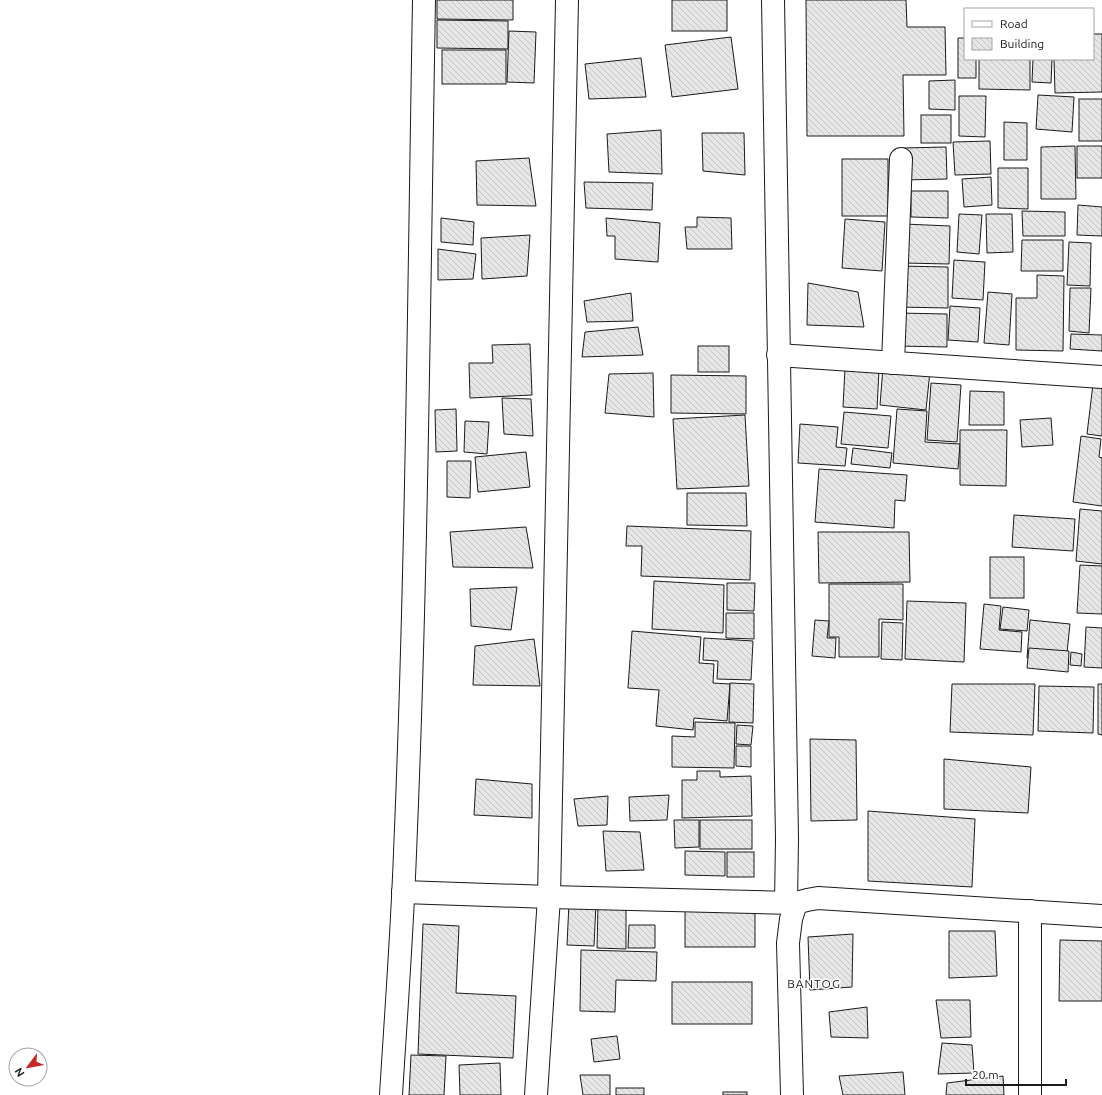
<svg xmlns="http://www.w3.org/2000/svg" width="1102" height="1095" viewBox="0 0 1102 1095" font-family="Ubuntu,sans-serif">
<defs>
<pattern id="building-back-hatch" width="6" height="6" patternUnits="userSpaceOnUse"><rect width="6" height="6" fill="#e6e6e6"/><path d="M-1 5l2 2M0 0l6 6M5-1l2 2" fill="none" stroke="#c5c5c5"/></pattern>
</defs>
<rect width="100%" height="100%" fill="#fff"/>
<g fill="url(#building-back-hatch)" stroke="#1a1a1a">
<path d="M 437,0 L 513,0 L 513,20 L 437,19 Z"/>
<rect x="672" y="0" width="55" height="31"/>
<path d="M 806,0 L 906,0 L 907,27 L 945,27 L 946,75 L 903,75 L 904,136 L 807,136 Z"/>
<path d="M 437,20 L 508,21 L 508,49 L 437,48 Z"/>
<path d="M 509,31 L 536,32 L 534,83 L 507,82 Z"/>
<path d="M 1093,34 L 1102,34 L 1102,92 L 1055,93 L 1054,59 L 1093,59 Z"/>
<path d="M 731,37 L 738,89 L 672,97 L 665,45 Z"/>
<path d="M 958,38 L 965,38 L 965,59 L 976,59 L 976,78 L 958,78 Z"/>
<rect x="442" y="50" width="64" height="34"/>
<path d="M 641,58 L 646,97 L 589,99 L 585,64 Z"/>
<path d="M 979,59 L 1030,59 L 1030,90 L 979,89 Z"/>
<path d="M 1033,59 L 1052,59 L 1051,83 L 1032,82 Z"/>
<path d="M 955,80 L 955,110 L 929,109 L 929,81 Z"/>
<path d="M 1038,95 L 1074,97 L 1072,132 L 1036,129 Z"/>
<path d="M 959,96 L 986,96 L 985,137 L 959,136 Z"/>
<rect x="1079" y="99" width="23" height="42"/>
<rect x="921" y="115" width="30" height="28"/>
<path d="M 1004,122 L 1027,123 L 1027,160 L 1004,160 Z"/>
<path d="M 661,130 L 662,174 L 609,172 L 607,134 Z"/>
<path d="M 702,133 L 744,133 L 745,175 L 703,171 Z"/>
<path d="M 990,141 L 991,174 L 955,175 L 953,142 Z"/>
<path d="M 1075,146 L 1076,199 L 1041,199 L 1041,147 Z"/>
<rect x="1077" y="146" width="25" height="32"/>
<path d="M 946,147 L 947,179 L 903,180 L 903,148 Z"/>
<path d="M 529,158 L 536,206 L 477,205 L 476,161 Z"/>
<rect x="842" y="159" width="46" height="57"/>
<path d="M 998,168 L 1028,168 L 1028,209 L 998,208 Z"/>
<path d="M 991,177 L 992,205 L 964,207 L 962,179 Z"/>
<path d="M 584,182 L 653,183 L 652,210 L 586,208 Z"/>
<path d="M 911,191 L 948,191 L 948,218 L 911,217 Z"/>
<path d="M 1078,205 L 1102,207 L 1102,236 L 1077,235 Z"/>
<path d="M 1022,211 L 1065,212 L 1065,236 L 1023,236 Z"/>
<path d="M 959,214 L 982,215 L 979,254 L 957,252 Z"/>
<path d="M 986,214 L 1012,214 L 1013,252 L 987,253 Z"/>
<path d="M 697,217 L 731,218 L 732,249 L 687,249 L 685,227 L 697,227 Z"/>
<path d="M 441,218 L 474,222 L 473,245 L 441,242 Z"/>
<path d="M 606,218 L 660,223 L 658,262 L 615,259 L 615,236 L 607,236 Z"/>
<path d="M 845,219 L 885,222 L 882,271 L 842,268 Z"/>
<path d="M 904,224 L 950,226 L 949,264 L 904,263 Z"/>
<path d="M 530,235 L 527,276 L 482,279 L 481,238 Z"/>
<path d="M 1022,240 L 1063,240 L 1063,271 L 1021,271 Z"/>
<path d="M 1069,242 L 1091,243 L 1090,286 L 1067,285 Z"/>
<path d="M 438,249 L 476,254 L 473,279 L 438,280 Z"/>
<path d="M 954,260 L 985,262 L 983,300 L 952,298 Z"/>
<path d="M 898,266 L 948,267 L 948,308 L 898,307 Z"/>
<path d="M 1037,275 L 1064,276 L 1063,351 L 1016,350 L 1016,298 L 1037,298 Z"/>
<path d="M 808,283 L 858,292 L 864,327 L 807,325 Z"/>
<path d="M 1070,288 L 1091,288 L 1089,333 L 1069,331 Z"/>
<path d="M 988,292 L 1012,294 L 1009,345 L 984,343 Z"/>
<path d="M 631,293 L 633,321 L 587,322 L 584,301 Z"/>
<path d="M 950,306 L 980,308 L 978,342 L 948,340 Z"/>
<path d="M 898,313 L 947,314 L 947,347 L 898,346 Z"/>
<path d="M 638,327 L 643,355 L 582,357 L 585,332 Z"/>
<path d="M 1071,334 L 1102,335 L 1102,351 L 1070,349 Z"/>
<path d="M 530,344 L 532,395 L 470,398 L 469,363 L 493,363 L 492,345 Z"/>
<rect x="698" y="346" width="31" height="26"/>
<path d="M 883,367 L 930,371 L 926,410 L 880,405 Z"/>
<path d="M 845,368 L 879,370 L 877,409 L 843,407 Z"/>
<path d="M 653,373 L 654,417 L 605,413 L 609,374 Z"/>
<path d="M 671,375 L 746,376 L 746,414 L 671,413 Z"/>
<path d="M 931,383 L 961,385 L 957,442 L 927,440 Z"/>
<path d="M 1093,384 L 1102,385 L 1102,436 L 1087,434 Z"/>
<path d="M 970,391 L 1004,392 L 1004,425 L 969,425 Z"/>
<path d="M 502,398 L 531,399 L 533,436 L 504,434 Z"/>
<path d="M 456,409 L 457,451 L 436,452 L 435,410 Z"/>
<path d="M 897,409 L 927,411 L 925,442 L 960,444 L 958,469 L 893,463 Z"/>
<path d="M 844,412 L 891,416 L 888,448 L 841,444 Z"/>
<path d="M 745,415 L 749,486 L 677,489 L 673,419 Z"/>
<path d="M 1051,418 L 1053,445 L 1022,447 L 1020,420 Z"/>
<path d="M 465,421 L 489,422 L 487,454 L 464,452 Z"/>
<path d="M 800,424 L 838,427 L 836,447 L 847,448 L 845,466 L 798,463 Z"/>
<path d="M 960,430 L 1007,430 L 1006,486 L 960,485 Z"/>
<path d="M 1081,436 L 1101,439 L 1099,457 L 1102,458 L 1102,506 L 1073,502 Z"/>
<path d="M 853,448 L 892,453 L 890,468 L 851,464 Z"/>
<path d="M 526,452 L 530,487 L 478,492 L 475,457 Z"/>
<path d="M 447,461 L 471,461 L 470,498 L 447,497 Z"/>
<path d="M 819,469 L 907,475 L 905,501 L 895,500 L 894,528 L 815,522 Z"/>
<path d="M 687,493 L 746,493 L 747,526 L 687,525 Z"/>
<path d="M 1080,509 L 1102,511 L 1102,564 L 1076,561 Z"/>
<path d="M 1014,515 L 1075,519 L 1073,551 L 1012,547 Z"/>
<path d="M 627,526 L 751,531 L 750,580 L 641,576 L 642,546 L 626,546 Z"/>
<path d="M 526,527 L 533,568 L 453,567 L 450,532 Z"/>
<path d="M 818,532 L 909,532 L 910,582 L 819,583 Z"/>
<rect x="990" y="557" width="34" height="41"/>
<path d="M 1080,565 L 1102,566 L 1102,614 L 1077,613 Z"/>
<path d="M 654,581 L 724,585 L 723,633 L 652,629 Z"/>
<path d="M 727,583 L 755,583 L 754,611 L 727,610 Z"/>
<path d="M 829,584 L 903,584 L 903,620 L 879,619 L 879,657 L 839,657 L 839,637 L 829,637 Z"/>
<path d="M 517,587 L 511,630 L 471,626 L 470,589 Z"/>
<path d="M 907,601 L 966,603 L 964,662 L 905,659 Z"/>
<path d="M 984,604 L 1001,606 L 999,630 L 1022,632 L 1021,652 L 980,649 Z"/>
<path d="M 1003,607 L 1029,610 L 1027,631 L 1000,629 Z"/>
<path d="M 726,613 L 754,613 L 754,639 L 726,638 Z"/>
<path d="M 815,620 L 829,621 L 827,638 L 836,638 L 835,658 L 812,656 Z"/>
<path d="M 1030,620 L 1070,624 L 1066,662 L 1027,658 Z"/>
<path d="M 882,622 L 903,623 L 902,660 L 881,659 Z"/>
<path d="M 1086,627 L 1102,628 L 1102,668 L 1084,667 Z"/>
<path d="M 632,631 L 701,637 L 699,663 L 714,664 L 713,683 L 730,684 L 727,721 L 694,718 L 693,730 L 656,726 L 659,690 L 628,688 Z"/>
<path d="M 704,638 L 753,641 L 751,680 L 717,679 L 718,661 L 703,660 Z"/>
<path d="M 534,639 L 540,686 L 473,685 L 475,646 Z"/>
<path d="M 1029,648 L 1069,651 L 1068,672 L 1027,668 Z"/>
<path d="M 1071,652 L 1082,654 L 1081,666 L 1070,665 Z"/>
<path d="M 730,683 L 754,684 L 753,723 L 729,722 Z"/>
<path d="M 952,684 L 1035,684 L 1033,735 L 950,732 Z"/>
<path d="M 1098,684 L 1102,684 L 1102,735 L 1098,734 Z"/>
<path d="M 1039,686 L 1094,687 L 1093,733 L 1038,731 Z"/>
<path d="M 695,722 L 735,723 L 734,768 L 672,767 L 672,736 L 695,737 Z"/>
<path d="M 737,725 L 753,726 L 751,745 L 736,744 Z"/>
<path d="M 810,739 L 856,740 L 857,820 L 811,821 Z"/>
<path d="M 736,746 L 751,746 L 751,767 L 736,766 Z"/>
<path d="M 944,759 L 1031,767 L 1028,813 L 944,809 Z"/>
<path d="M 697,771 L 720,771 L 720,777 L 751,776 L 752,816 L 682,818 L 682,780 L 697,780 Z"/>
<path d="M 476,779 L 532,784 L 532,818 L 474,815 Z"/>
<path d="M 669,795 L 667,820 L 630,821 L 629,797 Z"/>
<path d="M 608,796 L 607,825 L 578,826 L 574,799 Z"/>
<path d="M 868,811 L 975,819 L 972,887 L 868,881 Z"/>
<path d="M 674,820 L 699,820 L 699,847 L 675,848 Z"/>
<rect x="700" y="820" width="52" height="29"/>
<path d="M 603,831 L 640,832 L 644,870 L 606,871 Z"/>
<path d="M 685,851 L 725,852 L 725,876 L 685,875 Z"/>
<rect x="727" y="852" width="27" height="25"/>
<path d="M 569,903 L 596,904 L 594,946 L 567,945 Z"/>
<rect x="685" y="905" width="70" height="42"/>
<path d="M 598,906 L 626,906 L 626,949 L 597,948 Z"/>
<path d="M 423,924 L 459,926 L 456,993 L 516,996 L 513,1058 L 418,1054 Z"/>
<path d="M 629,925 L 655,925 L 655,948 L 628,948 Z"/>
<path d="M 949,931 L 995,931 L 997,976 L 949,978 Z"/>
<path d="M 853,934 L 852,987 L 810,990 L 808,937 Z"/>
<path d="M 1060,940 L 1102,941 L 1102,1001 L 1059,1001 Z"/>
<path d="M 581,950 L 657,952 L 656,981 L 616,980 L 615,1012 L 580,1011 Z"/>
<rect x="672" y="982" width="80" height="42"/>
<path d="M 936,1000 L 970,1000 L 971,1037 L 941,1038 Z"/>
<path d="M 867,1007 L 868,1038 L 831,1037 L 829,1012 Z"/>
<path d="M 617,1036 L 620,1059 L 594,1062 L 591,1039 Z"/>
<path d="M 942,1043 L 972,1045 L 974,1073 L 938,1074 Z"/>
<path d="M 411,1055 L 446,1056 L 444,1095 L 409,1095 Z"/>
<path d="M 500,1063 L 501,1095 L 460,1095 L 459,1065 Z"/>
<path d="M 903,1072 L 905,1095 L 843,1095 L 839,1076 Z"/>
<path d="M 580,1075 L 610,1075 L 610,1095 L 583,1095 Z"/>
<path d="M 1003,1076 L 1004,1095 L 946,1095 L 947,1083 Z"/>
<rect x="616" y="1088" width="28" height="7"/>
<rect x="723" y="1092" width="24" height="3"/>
</g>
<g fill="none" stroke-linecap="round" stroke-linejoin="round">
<defs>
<g id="minor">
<path d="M 773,0 L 787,839 L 786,903"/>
<path d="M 778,355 L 1102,377"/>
<path d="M 893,363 L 901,159"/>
<path d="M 403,892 L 549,897 L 796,903"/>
<path d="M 1030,911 L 1030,1095"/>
<path d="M 391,1095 C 396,1014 402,934 405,853 C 417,569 419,284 424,0"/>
<path d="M 536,1095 L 549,897 L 567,0"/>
</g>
<path id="tertiary" d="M 792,1095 L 788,943 L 791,919 L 796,903 L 807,900 L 818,898 L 1102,916"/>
</defs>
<use href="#minor" stroke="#1a1a1a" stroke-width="24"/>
<use href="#tertiary" stroke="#1a1a1a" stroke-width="24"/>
<use href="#minor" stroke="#fff" stroke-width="22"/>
<use href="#tertiary" stroke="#fff" stroke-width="22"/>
</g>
<g text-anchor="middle" stroke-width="3" stroke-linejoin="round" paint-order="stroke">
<g font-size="12" letter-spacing="1" fill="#1a1a1a" stroke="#fff">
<text x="814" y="988">BANTOG</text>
</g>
</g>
<rect x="964" y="8" width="130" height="52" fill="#ffffff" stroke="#a3a3a3"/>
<rect x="972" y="21" width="20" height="6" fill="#ffffff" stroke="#a3a3a3"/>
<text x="1000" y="28" font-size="12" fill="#1a1a1a">Road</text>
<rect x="972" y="38" width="20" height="12" fill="url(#building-back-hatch)" stroke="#a3a3a3"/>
<text x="1000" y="48" font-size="12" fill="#1a1a1a">Building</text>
<g transform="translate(28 1067) rotate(238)"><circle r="19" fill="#ffffff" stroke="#a3a3a3"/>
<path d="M0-3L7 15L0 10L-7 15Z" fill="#c62828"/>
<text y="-6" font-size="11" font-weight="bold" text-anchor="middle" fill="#1a1a1a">N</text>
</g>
<path d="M966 1079v6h100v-6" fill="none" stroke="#1a1a1a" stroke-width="2"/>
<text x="972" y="1079" font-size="12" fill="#1a1a1a" stroke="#ffffff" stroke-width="3" paint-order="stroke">20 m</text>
</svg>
